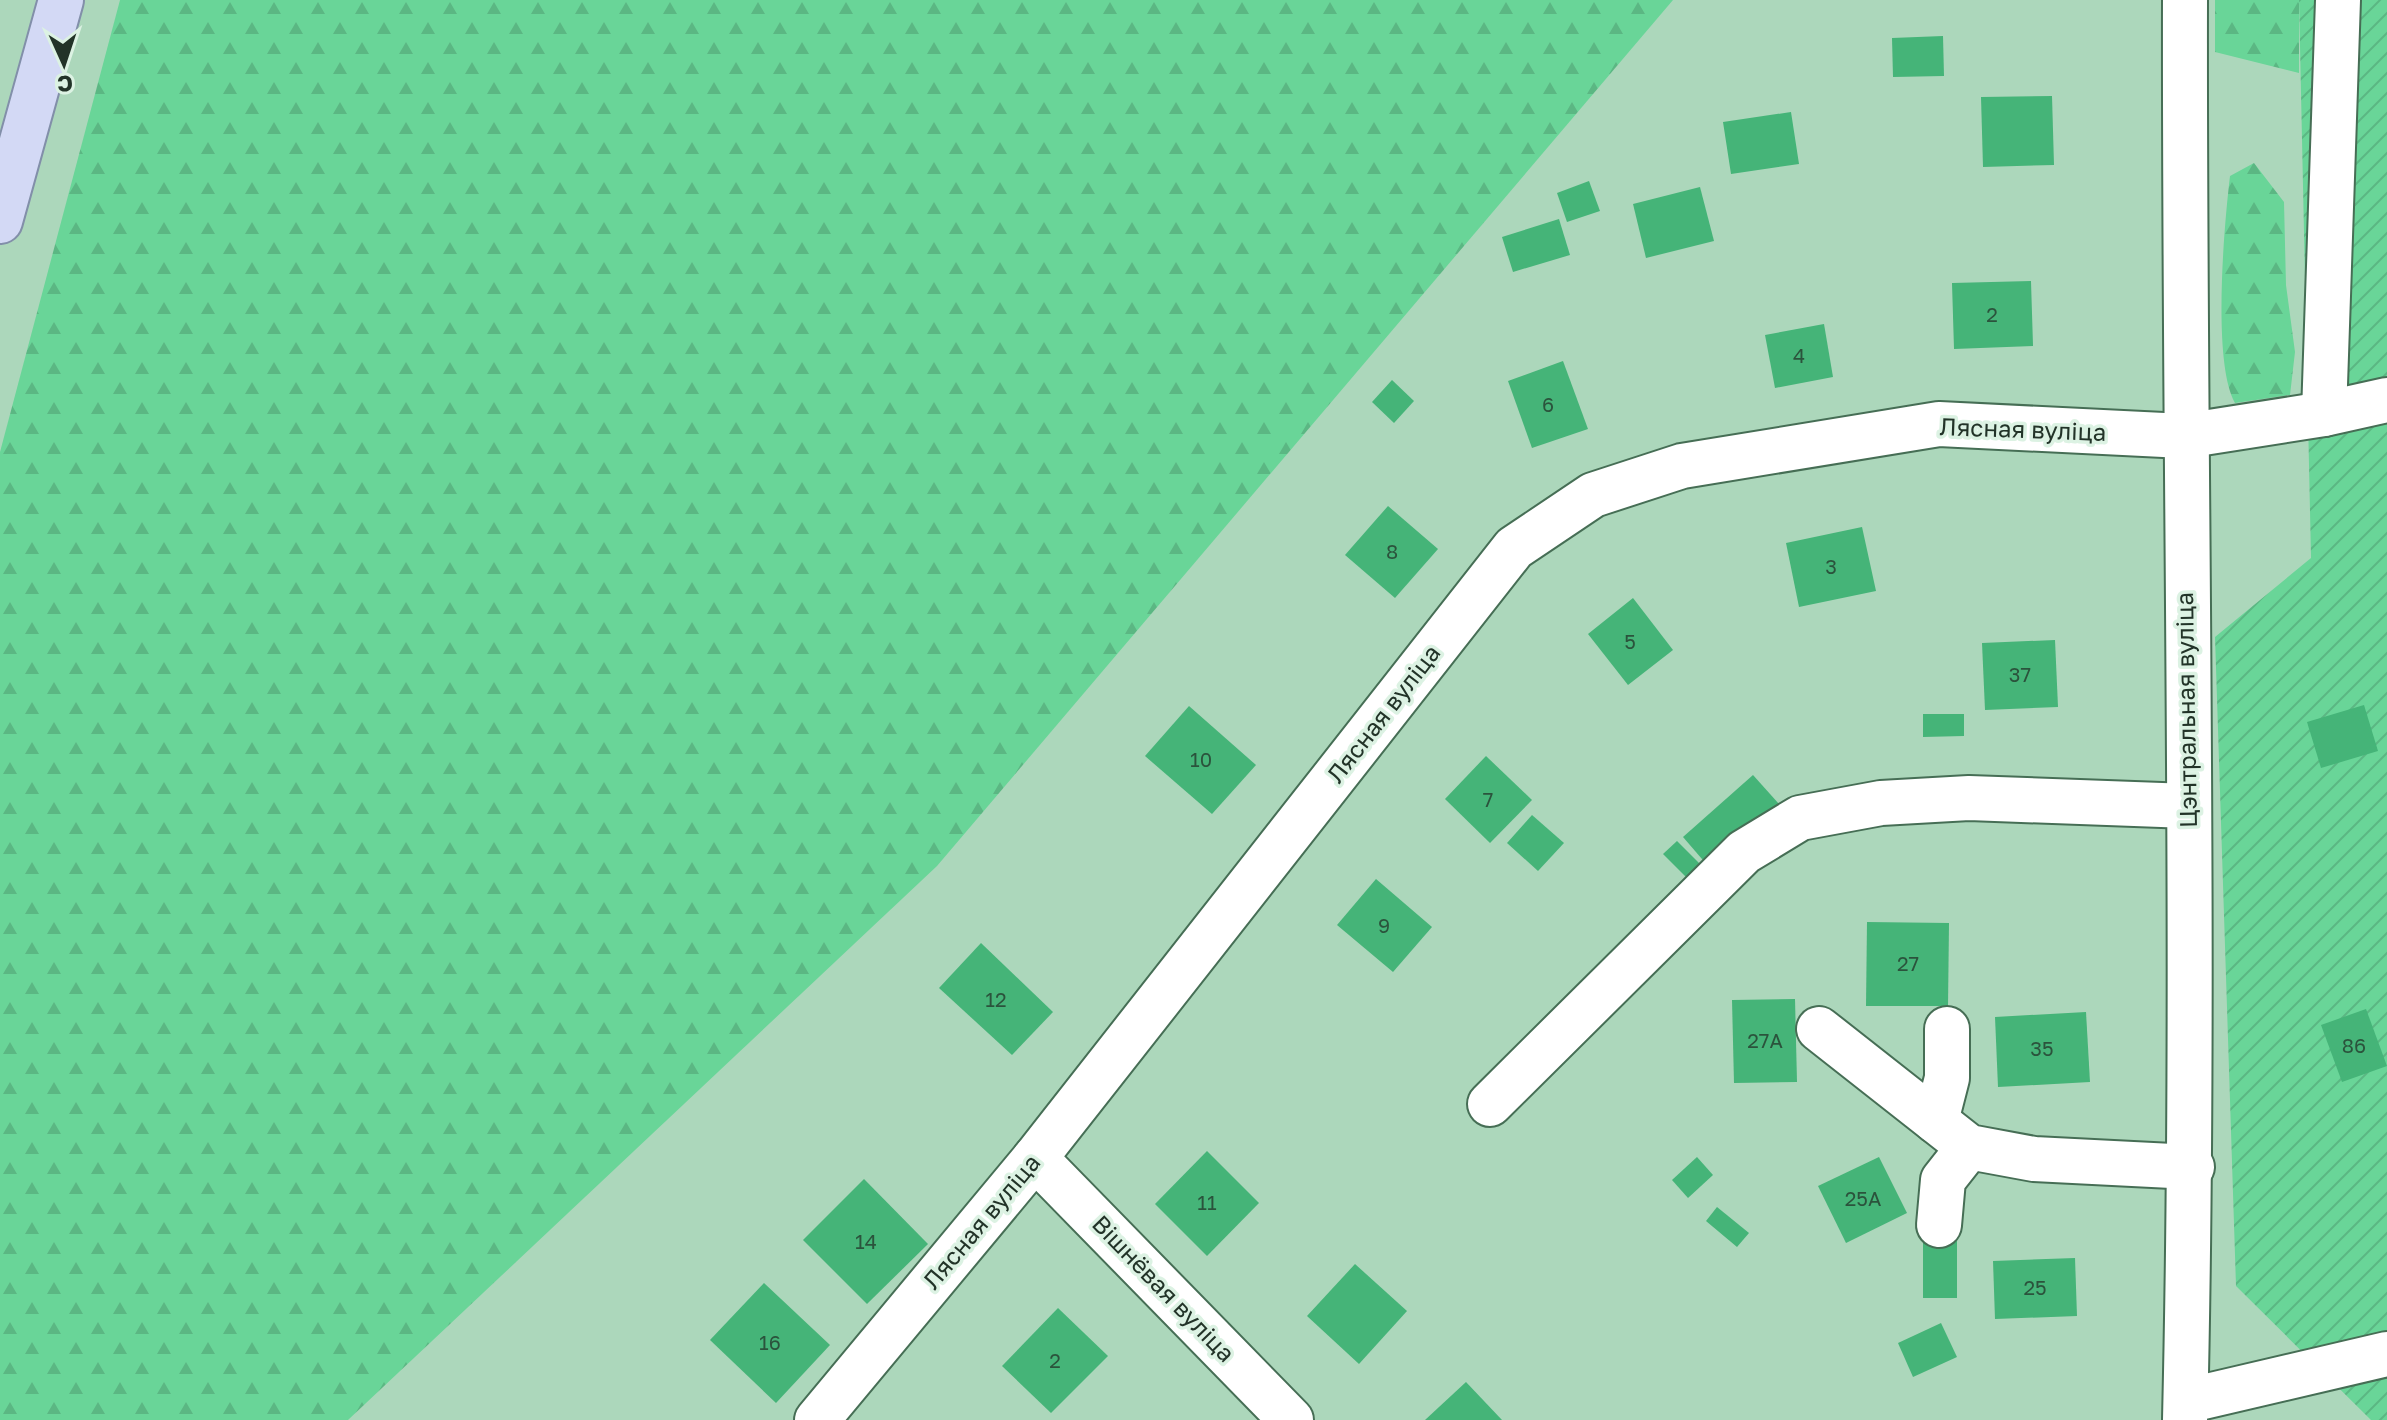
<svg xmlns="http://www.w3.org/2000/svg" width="2387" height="1420" viewBox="0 0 2387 1420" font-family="'Golos Text',sans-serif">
<defs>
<pattern id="forest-firs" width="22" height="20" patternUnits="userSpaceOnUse" patternTransform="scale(2)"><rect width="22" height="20" fill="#69d598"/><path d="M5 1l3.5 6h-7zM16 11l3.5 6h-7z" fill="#5bb783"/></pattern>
<pattern id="garden-furrows" width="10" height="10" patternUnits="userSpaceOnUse" patternTransform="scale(2)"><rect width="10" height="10" fill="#69d598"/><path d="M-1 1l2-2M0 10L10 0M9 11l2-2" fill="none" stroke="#5bb783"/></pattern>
</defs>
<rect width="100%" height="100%" fill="#acd7bb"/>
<g fill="url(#forest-firs)">
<path d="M 120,0 L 1673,0 L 937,866 L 348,1420 L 0,1420 L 0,452 Z"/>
<path d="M 2215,0 L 2299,0 L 2299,73 L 2215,52 Z"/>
<path d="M 2254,163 L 2284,202 L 2286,285 L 2295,352 L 2290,395 L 2235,403 C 2212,362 2224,226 2230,176 Z"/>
</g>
<path fill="url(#garden-furrows)" d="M 2299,0 L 2387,0 L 2387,1420 L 2371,1420 L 2236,1286 L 2215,637 L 2311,558 Z"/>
<g fill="#45b478">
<path d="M 1943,36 L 1944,76 L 1893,77 L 1892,38 Z"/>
<path d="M 2052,96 L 2054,165 L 1983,167 L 1981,97 Z"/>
<path d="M 1791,112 L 1799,164 L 1731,174 L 1723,122 Z"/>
<path d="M 1589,181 L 1600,211 L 1567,222 L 1557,193 Z"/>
<path d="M 1700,187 L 1714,241 L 1646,258 L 1633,204 Z"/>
<path d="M 1559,219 L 1570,255 L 1513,272 L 1502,237 Z"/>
<path d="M 2031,281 L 2033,346 L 1954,349 L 1952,283 Z"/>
<path d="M 1824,324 L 1833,377 L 1775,388 L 1765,335 Z"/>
<path d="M 1563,361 L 1588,429 L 1532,448 L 1508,381 Z"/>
<path d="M 1392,380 L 1414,401 L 1394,423 L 1372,402 Z"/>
<path d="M 1388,506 L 1438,549 L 1395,598 L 1345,555 Z"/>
<path d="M 1862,527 L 1876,591 L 1799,607 L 1786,543 Z"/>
<path d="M 1633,598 L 1673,650 L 1628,685 L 1588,634 Z"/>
<path d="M 2055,640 L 2058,707 L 1985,710 L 1982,643 Z"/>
<path d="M 2364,705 L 2378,751 L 2321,768 L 2307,722 Z"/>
<path d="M 1189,706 L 1256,765 L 1212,814 L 1145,756 Z"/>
<path d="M 1923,714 L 1964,714 L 1964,736 L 1923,737 Z"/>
<path d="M 1486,756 L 1532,800 L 1490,843 L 1445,799 Z"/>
<path d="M 1753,775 L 1779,804 L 1708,866 L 1683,837 Z"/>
<path d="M 1532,815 L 1564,843 L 1538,871 L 1507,843 Z"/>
<path d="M 1677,841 L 1703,867 L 1689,880 L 1663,854 Z"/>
<path d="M 1376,879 L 1432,927 L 1393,972 L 1337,925 Z"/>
<path d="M 1867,922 L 1949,923 L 1948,1006 L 1866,1006 Z"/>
<path d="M 981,943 L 1053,1012 L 1012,1055 L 939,988 Z"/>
<path d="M 1795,999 L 1797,1082 L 1734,1083 L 1732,1000 Z"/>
<path d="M 2366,1009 L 2387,1066 L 2342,1082 L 2321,1025 Z"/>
<path d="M 2086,1012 L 2090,1082 L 1998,1087 L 1995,1017 Z"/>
<path d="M 1207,1151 L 1259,1203 L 1207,1256 L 1155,1204 Z"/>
<path d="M 1697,1157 L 1713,1175 L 1688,1198 L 1672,1180 Z"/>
<path d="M 1879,1157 L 1907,1213 L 1846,1243 L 1818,1186 Z"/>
<path d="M 864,1179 L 928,1244 L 867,1304 L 803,1240 Z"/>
<path d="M 1717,1207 L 1749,1233 L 1737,1247 L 1706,1221 Z"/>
<rect x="1923" y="1233" width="34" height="65"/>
<path d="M 2075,1258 L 2077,1316 L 1995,1319 L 1993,1261 Z"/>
<path d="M 1355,1264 L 1407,1311 L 1359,1364 L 1307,1316 Z"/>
<path d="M 764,1283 L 830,1345 L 776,1403 L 710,1340 Z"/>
<path d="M 1058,1308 L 1108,1356 L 1051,1413 L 1002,1366 Z"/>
<path d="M 1941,1323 L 1957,1357 L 1913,1377 L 1898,1343 Z"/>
<path d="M 1466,1382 L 1502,1420 L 1425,1420 Z"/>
</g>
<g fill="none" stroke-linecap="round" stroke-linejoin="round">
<defs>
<g id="minor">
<path d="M 2185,0 C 2184,473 2196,947 2185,1420"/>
<path d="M 2324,414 L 2338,0"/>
<path d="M 1819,1029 L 1969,1147 L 2034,1159 L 2192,1167"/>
<path d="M 1490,1104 L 1744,852 L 1800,818 L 1881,803 L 1969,798 L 2189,806"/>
<path d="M 1936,1121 L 1947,1078 L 1947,1029"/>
<path d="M 1035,1158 L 1291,1420"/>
<path d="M 1939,1225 L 1943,1180 L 1969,1147"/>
<path d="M 2186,1401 L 2387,1354"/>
<path d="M 817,1420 L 1035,1158 L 1514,548 L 1593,495 L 1682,466 L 1939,424 L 2184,436 L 2324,414 L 2387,400"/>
</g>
<path id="major" d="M 0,221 L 61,0"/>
</defs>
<use href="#minor" stroke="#466e55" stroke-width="48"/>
<use href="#major" stroke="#828fa9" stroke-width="48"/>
<use href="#minor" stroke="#fff" stroke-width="44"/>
<use href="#major" stroke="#d3d9f5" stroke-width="44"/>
</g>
<g text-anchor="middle" stroke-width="7" stroke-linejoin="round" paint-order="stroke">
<g font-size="20" fill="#2b533c">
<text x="1992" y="322">2</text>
<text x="1799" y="363">4</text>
<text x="1548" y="412">6</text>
<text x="1392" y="559">8</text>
<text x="1831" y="574">3</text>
<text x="1630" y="649">5</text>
<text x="2020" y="682">37</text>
<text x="1201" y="767">10</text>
<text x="1488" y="807">7</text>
<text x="1384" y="933">9</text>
<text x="1908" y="971">27</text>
<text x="996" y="1007">12</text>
<text x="1765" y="1048">27А</text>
<text x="2354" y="1053">86</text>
<text x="2042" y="1056">35</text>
<text x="1863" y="1206">25А</text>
<text x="1207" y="1210">11</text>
<text x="866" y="1249">14</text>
<text x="2035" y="1295">25</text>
<text x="770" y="1350">16</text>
<text x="1055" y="1368">2</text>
</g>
<g font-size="24" fill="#223328" stroke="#dcf2e3">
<text transform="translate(2023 430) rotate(2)" y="8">Лясная вуліца</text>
<text transform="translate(2187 710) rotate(-91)" y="8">Цэнтральная вуліца</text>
<text transform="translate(1384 714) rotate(-52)" y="8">Лясная вуліца</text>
<text transform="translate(982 1222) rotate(-50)" y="8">Лясная вуліца</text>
<text transform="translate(1163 1289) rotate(46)" y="8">Вішнёвая вуліца</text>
</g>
</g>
<g transform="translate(64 64) rotate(177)" stroke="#dcf2e3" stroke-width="6" paint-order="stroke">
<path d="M0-6L14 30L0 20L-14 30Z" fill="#223328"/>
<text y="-12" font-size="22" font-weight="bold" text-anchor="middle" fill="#223328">С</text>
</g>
</svg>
